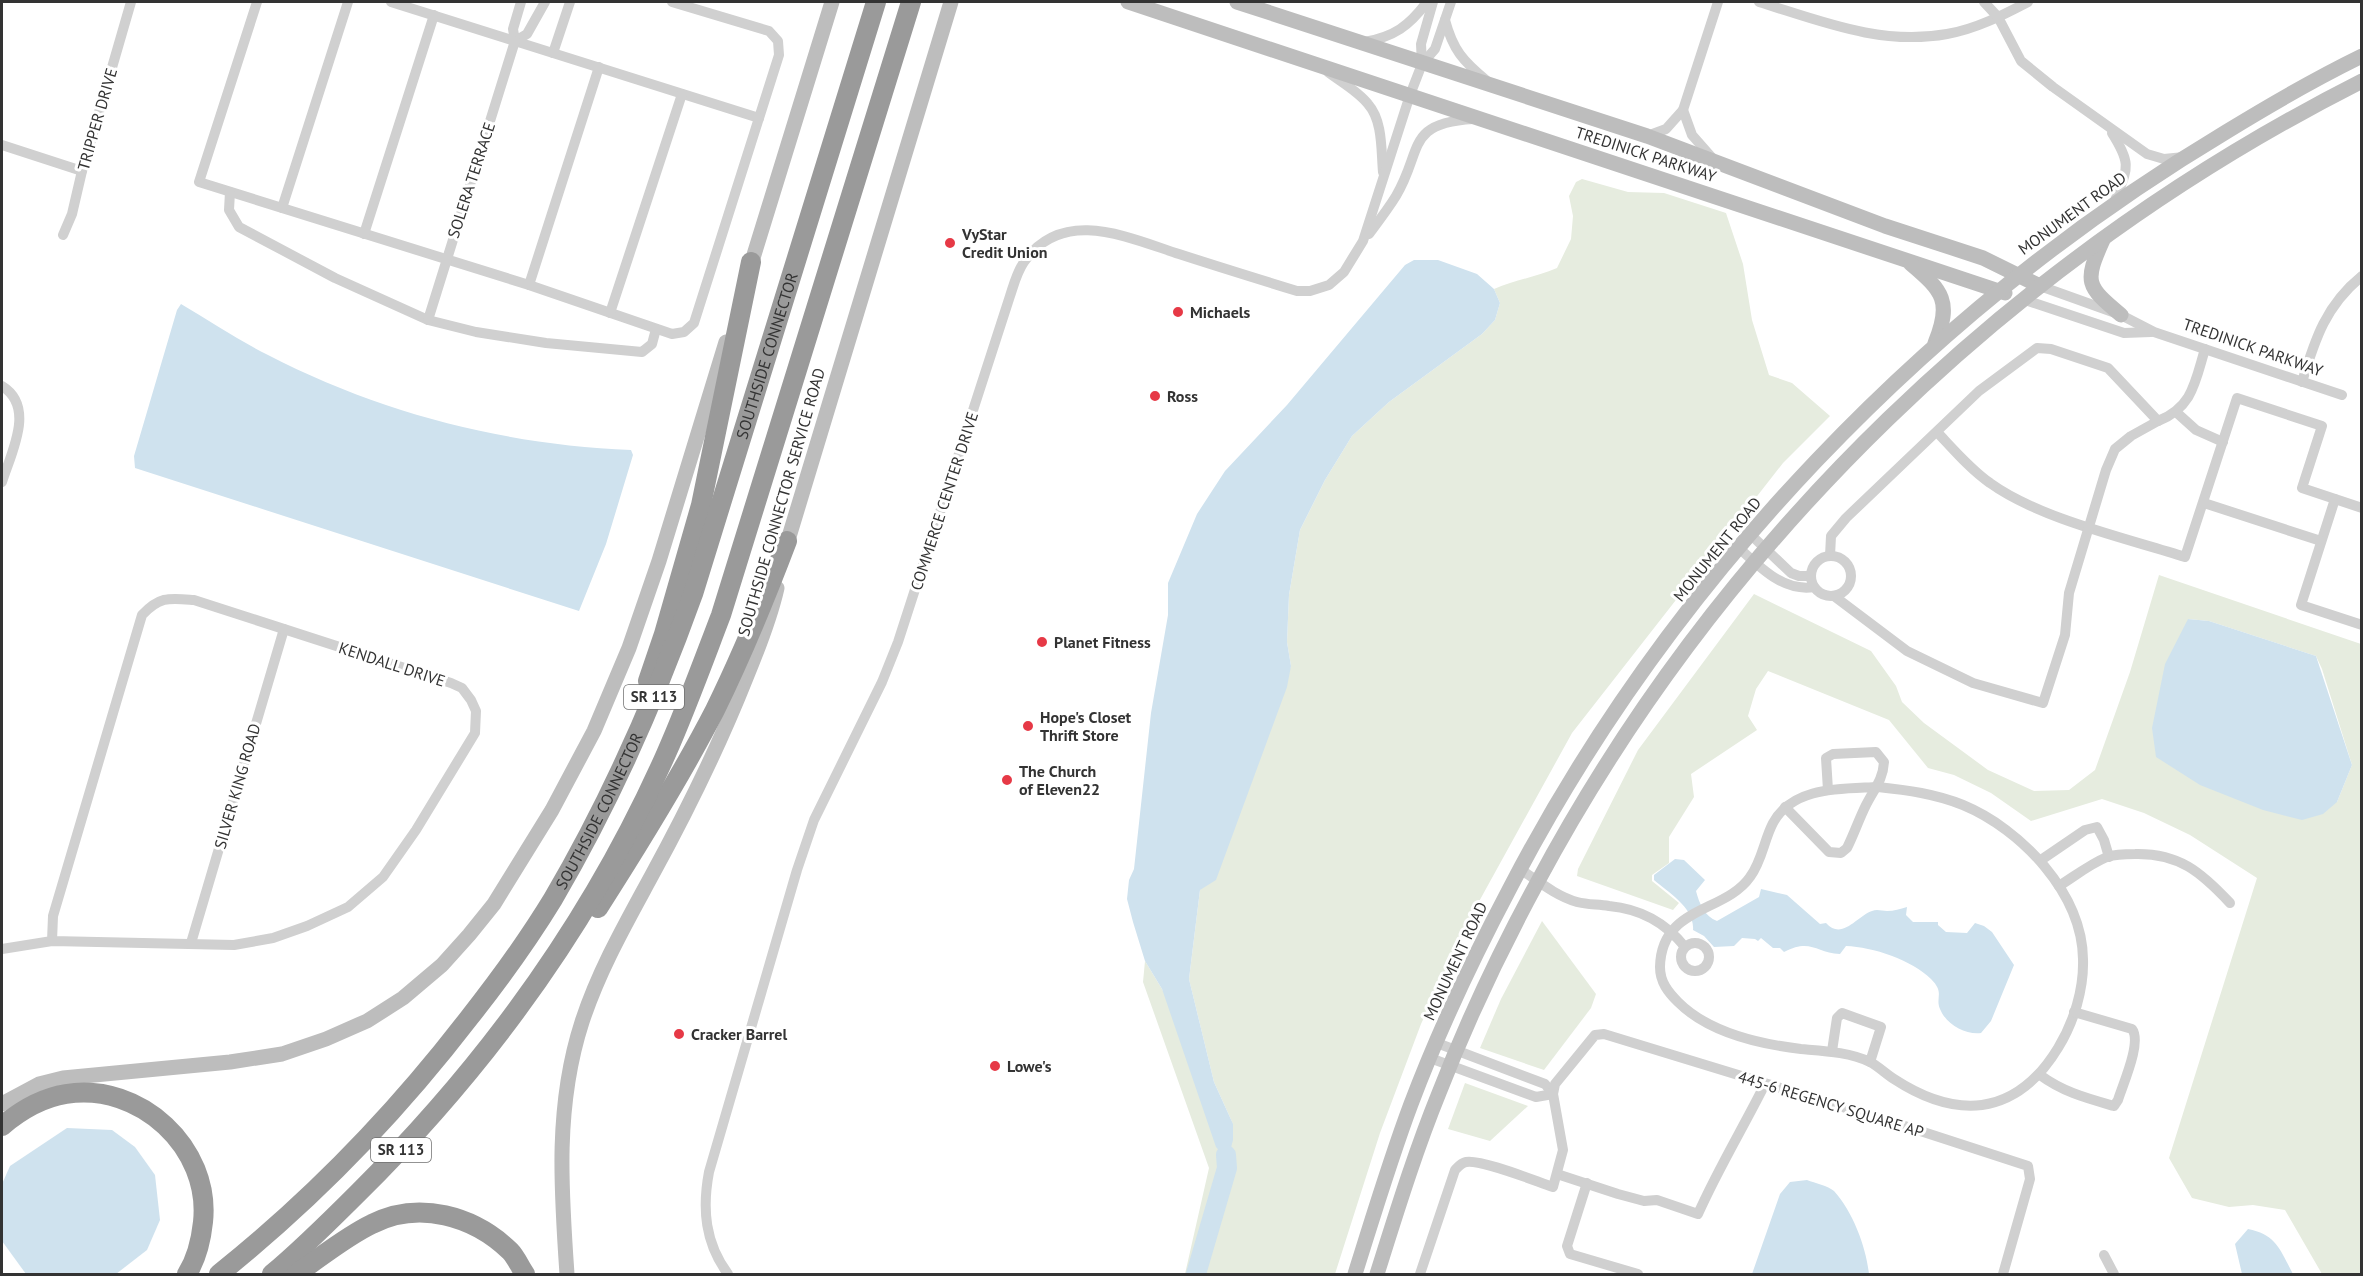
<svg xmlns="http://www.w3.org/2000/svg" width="2363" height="1276" viewBox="0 0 2363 1276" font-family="'PT Sans',sans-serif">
<rect width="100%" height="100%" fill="#fff"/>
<g fill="#e6ecdf" fill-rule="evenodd">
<path d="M 1582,179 L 1628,192 L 1664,193 L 1726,213 L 1743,264 L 1752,320 L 1769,375 L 1792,383 L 1830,416 L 1783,463 L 1572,733 L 1471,916 L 1421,1024 L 1380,1133 L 1335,1274 L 1185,1274 L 1209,1168 L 1143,982 L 1145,961 L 1162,989 L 1233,1124 L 1214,1082 L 1189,979 L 1200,890 L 1291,666 L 1287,642 L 1289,595 L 1300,530 L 1325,480 L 1352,436 L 1389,402 L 1482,334 L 1495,320 L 1500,303 L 1494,289 C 1515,280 1536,277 1557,268 L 1571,239 L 1573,216 L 1569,196 L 1576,182 Z"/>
<path d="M 2159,575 L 2361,644 L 2361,1274 L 2322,1274 L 2285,1210 L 2253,1205 L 2229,1207 L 2192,1198 L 2169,1158 L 2257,878 L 2190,835 L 2144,813 L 2102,799 L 2031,821 L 1991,793 L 1954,775 L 1928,768 L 1889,720 L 1768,671 L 1756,689 L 1748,716 L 1757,730 L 1691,774 L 1694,797 L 1669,837 L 1669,863 L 1652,875 L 1652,881 L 1679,903 L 1673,910 L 1577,876 L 1578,869 L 1638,750 L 1754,594 L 1871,651 L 1896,686 L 1902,702 L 1924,723 L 1988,770 L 2034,791 L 2069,790 L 2095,770 L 2130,672 ZM 2188,619 L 2209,621 L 2316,656 L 2322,669 L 2352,765 L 2337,802 Z"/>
<path d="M 1542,921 L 1596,994 L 1591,1008 L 1544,1070 L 1480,1048 L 1501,999 Z"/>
<path d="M 1465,1083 L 1528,1106 L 1490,1141 L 1448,1129 Z"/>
</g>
<g fill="#cfe2ee">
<path d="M 1414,260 L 1438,260 L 1477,274 L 1494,289 L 1500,303 L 1495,320 L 1482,334 L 1389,402 L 1352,436 L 1325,480 L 1300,530 L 1289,595 L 1287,642 L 1291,666 L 1287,687 L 1216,880 L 1200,890 L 1189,979 L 1214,1082 L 1233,1124 L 1233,1140 L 1229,1155 L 1223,1155 L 1216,1147 L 1162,989 L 1145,961 L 1133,922 L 1127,899 L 1129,880 L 1134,869 L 1151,713 L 1168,615 L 1168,583 L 1197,514 L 1225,471 L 1287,405 L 1405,265 Z"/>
<path d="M 181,304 C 210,321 238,340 268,355 C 380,413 505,445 631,450 L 633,455 L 606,544 L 579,611 L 135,468 L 134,456 L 177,310 Z"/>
<path d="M 2188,619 L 2209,621 L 2316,656 L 2352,765 L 2337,802 L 2323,814 L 2302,820 L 2263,810 L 2200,785 L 2156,757 L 2152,728 L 2165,664 Z"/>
<path d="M 1675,859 L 1684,860 L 1705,880 L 1696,891 C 1699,903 1705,917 1717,921 L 1759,897 L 1761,889 L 1787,895 L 1820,924 L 1826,923 C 1842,941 1857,916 1872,911 C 1877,909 1882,911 1887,911 C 1894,911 1900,909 1907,907 L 1906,915 L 1913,922 L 1938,922 L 1938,925 L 1946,932 L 1967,933 L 1975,923 L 1984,926 L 1992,932 L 2014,965 L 1991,1021 L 1981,1033 C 1965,1035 1946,1024 1940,1009 C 1935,997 1945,993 1931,979 C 1912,960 1873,947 1846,946 L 1840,954 C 1816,953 1811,938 1784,952 L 1780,948 L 1773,948 L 1761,938 L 1758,941 L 1755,939 L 1742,938 L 1734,946 L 1714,947 L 1704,936 L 1693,930 C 1695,908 1668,892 1654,880 L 1654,875 Z"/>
<path d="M 67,1128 L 112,1130 L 135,1147 L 155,1175 L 160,1220 L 147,1250 L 116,1274 L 26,1274 L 2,1241 L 2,1184 L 10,1166 Z"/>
<path d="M 1807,1180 C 1815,1183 1828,1186 1834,1191 C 1853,1212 1866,1247 1869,1274 L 1752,1274 L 1780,1194 L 1790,1182 Z"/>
<path d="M 2248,1229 C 2277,1235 2280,1250 2293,1274 L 2242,1274 L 2235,1244 Z"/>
</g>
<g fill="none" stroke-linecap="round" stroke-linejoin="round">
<path stroke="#cfe2ee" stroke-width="20" d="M 1196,1274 L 1227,1168 L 1226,1155"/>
<g stroke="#d0d0d0" stroke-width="10">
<path d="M 257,2 L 199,182 L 529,285 L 672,334 L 684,332 L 694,323 L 779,55 L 778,41 L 769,31 L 672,2"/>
<path d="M 391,2 L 759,118"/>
<path d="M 521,2 L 513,29 L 515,41 L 527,34 L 545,2"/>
<path d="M 1759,2 C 1821,21 1881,46 1947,34 C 1976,29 2003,15 2028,2"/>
<path d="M 1984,2 L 1998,17 L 2021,61 L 2053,87 L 2147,154 L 2164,159 L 2184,157"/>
<path d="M 1445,20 C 1453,50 1463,61 1486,80"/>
<path d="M 1364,42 C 1394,37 1409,26 1427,2"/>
<path d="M 553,53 L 570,2"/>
<path d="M 1422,64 L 1421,44 L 1433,2"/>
<path d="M 1328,72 C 1341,82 1358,91 1368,104 C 1383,121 1381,150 1383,172"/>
<path d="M 1683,110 L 1692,135 L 1714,160"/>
<path d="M 2112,133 C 2133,166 2127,169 2114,203"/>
<path d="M 1647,136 L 1666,129 L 1683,110 L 1718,2"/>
<path d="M 2,145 L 82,171"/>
<path d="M 230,192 L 229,210 L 239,227 L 335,278 L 428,320 L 476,332 L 546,343 L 642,352 L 652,344 L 656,329"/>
<path d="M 282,208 L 348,2"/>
<path d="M 364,234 L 434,15"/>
<path d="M 1369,234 C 1378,222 1388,209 1396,196 C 1423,151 1405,123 1473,119"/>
<path d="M 63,235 L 72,214 L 82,171 L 131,2"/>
<path d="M 529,285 L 599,67"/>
<path d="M 2040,286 L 2121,315 L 2154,332 L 2342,395"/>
<path d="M 2022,299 L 2124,333 L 2151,332"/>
<path d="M 610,313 L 682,94"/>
<path d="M 428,320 L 515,41"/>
<path d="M 2302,382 C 2315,339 2326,305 2362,276"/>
<path d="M 2,386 C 36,407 11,453 2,482"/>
<path d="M 2176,412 L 2196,430 L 2223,442"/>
<path d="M 2158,421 C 2193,407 2195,382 2205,349"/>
<path d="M 1937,432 C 1953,449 1971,470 1990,483 C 2040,519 2126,538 2185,557 L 2237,398 L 2322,426 L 2302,488 L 2362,508"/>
<path d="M 2335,499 L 2301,605 L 2362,625"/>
<path d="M 2204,503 L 2321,541"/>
<path d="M 1750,534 L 1791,573 L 1799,576 L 1811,576"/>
<path d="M 1739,548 C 1760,567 1783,592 1814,587"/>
<path d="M 1830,556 L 1831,536 L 1846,518 L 1979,391 L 2037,348 L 2051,349 L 2108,368 L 2158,421 L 2131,436 L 2115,449 L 2106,470 L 2069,593 L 2065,635 L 2043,703 L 1973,683 L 1907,651 L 1834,596"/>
<circle cx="1831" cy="576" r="20"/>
<path d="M 1878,787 C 1907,790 1936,794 1963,805 C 2021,829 2082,893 2083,959 C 2084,989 2074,1022 2058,1048 C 2041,1076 2017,1100 1982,1105 C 1950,1109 1920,1096 1894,1079 C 1886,1074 1878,1066 1870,1062 C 1849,1052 1824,1051 1801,1049 C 1758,1044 1709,1033 1678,1002 C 1668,992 1660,982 1660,967 C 1661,906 1725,913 1750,877 C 1762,861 1764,840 1773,823 C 1793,786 1842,789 1878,787 Z"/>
<path d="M 1785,807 L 1829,852 L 1841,853 L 1847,848 C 1854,834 1859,819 1866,805 C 1874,789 1883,780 1884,762 L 1876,752 L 1833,754 L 1826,758 L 1828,790"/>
<path d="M 2041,860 L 2085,830 L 2097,827 L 2104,840 L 2109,857"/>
<path d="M 1520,869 C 1538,881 1556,896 1577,902 C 1588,905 1598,904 1609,906 C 1641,909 1665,922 1685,947"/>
<path d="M 2059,886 C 2075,876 2090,864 2107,857 C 2116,854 2126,854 2135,854 C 2179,853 2201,872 2230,903"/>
<path d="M 191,943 L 284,629"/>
<circle cx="1695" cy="957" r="14"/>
<path d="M 2,949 L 52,941 L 234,945 L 273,938 L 307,926 L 348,907 L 383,877 L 416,830 L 475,733 L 476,711 L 471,700 L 462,688 L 451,683 L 194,600 C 169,598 160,596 142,615 L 53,916 L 52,941"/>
<path d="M 1437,1043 L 1545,1084 L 1553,1094"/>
<path d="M 1832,1051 L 1837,1018 L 1842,1013 L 1881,1027 L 1870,1062"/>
<path d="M 1430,1058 L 1536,1097 L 1553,1094"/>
<path d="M 2040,1075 C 2063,1092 2086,1098 2114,1106 L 2118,1100 C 2123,1084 2142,1042 2132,1029 L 2074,1012"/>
<path d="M 1557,1174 L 1618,1194 L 1644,1201 L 1657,1200 L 1698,1214 C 1718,1169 1743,1128 1765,1084"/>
<path d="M 1587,1183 L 1567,1246 L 1570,1254 L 1638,1274"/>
<path d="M 2104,1255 L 2114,1274"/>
<path d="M 728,1274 C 705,1243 702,1209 709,1172 L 797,870 L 814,820 L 882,682 L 898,642 L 1010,296 C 1014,284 1017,272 1024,262 C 1063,206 1129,238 1179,254 C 1219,267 1258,279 1297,291 L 1310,291 L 1329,285 L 1344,272 L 1363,241 L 1410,95 L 1422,64 L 1435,49 L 1451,2"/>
<path d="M 1420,1274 L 1455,1170 C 1458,1167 1461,1163 1466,1162 C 1481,1159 1535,1181 1553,1187 L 1563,1150 L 1553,1094 L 1555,1084 L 1595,1035 L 1604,1034 L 1908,1127 L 2028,1166 L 2030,1179 L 2003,1274"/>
</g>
<g stroke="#bdbdbd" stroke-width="15">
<path d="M 1128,2 L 2005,293"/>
<path d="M 1237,2 L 1647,136 L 1885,226 L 1983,258 L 2040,286"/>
<path d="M 2103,240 C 2084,282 2086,286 2121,315"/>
<path d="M 1911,264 C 1943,291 1952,302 1935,343"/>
<path d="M 749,271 L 832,2"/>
<path d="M 785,550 L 951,2"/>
<path d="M 2,1104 L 39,1084 L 63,1078 L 230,1062 L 282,1054 L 326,1039 L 367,1021 L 403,998 L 442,965 L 469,935 L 494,904 L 552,810 L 594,731 L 629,648 L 659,561 L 726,342"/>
<path d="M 567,1274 C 561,1189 555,1105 582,1022 C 599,970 626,923 652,875 C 687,811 719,746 746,678 C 758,649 770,619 777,588"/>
<path d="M 1355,1274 C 1373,1217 1390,1160 1411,1104 C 1439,1030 1473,958 1510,888 C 1671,578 1927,311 2226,132 C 2270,105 2315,79 2362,56"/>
<path d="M 1377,1274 C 1396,1214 1415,1152 1439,1093 C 1467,1021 1500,951 1537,883 C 1721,539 2014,257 2362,81"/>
</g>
<g stroke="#9a9a9a" stroke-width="20">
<path d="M 648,681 L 664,634 L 701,505 L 751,262"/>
<path d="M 598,908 C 639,844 680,778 715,710 C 742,655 765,599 787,541"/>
<path d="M 2,1126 C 21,1110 41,1098 66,1094 C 140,1082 211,1148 203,1222 C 201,1241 197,1258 187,1274"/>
<path id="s1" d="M 219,1274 C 313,1199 396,1113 469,1018 C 499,980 528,940 553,899 C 610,802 655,700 693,594 L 876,2"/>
<path d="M 272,1274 C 302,1249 330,1221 358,1193 C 485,1067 593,919 666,754 C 686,709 703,662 721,615 L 911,2"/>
<path d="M 296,1274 C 320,1258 345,1237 372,1224 C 419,1200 474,1216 510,1251 C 516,1257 520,1267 525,1274"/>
</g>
</g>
<g fill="#e63946" stroke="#fff" stroke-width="2">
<circle cx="950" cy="243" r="6"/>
<circle cx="1178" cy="312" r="6"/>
<circle cx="1155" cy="396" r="6"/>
<circle cx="1042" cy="642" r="6"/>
<circle cx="1028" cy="726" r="6"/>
<circle cx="1007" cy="780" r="6"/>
<circle cx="679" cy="1034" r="6"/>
<circle cx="995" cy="1066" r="6"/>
</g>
<g text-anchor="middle" stroke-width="6" stroke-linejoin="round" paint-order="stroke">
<g fill="#fff" stroke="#707070" stroke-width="1.5">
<rect x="624" y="685" width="60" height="24" rx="4.5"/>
<rect x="371" y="1138" width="60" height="24" rx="4.5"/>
</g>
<g font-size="15" font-weight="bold" fill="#333">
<text x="654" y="702">SR 113</text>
<text x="401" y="1155">SR 113</text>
</g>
<g font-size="16" fill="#333" stroke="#fff">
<text transform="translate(97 119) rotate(-74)" y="6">TRIPPER DRIVE</text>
<text transform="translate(1646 154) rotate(18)" y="6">TREDINICK PARKWAY</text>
<text transform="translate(471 180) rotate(-72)" y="6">SOLERA TERRACE</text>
<text transform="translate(2072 213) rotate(-36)" y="6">MONUMENT ROAD</text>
<text transform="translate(2253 347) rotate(19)" y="6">TREDINICK PARKWAY</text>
<text dy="6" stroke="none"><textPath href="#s1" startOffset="1090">SOUTHSIDE CONNECTOR</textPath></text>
<text transform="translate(944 501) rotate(-72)" y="6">COMMERCE CENTER DRIVE</text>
<text transform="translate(781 502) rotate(-74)" y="6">SOUTHSIDE CONNECTOR SERVICE ROAD</text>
<text transform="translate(1717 549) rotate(-51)" y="6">MONUMENT ROAD</text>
<text transform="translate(392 664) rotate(18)" y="6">KENDALL DRIVE</text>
<text transform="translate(237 786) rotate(-74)" y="6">SILVER KING ROAD</text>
<text dy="6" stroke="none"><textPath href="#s1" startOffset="604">SOUTHSIDE CONNECTOR</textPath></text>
<text transform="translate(1455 961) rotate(-65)" y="6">MONUMENT ROAD</text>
<text transform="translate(1831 1104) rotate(17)" y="6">445-6 REGENCY SQUARE AP</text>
</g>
<g font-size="16" font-weight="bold" fill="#333" stroke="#fff" text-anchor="start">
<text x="962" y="240">VyStar<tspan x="962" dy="18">Credit Union</tspan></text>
<text x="1190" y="318">Michaels</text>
<text x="1167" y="402">Ross</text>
<text x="1054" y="648">Planet Fitness</text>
<text x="1040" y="723">Hope's Closet<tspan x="1040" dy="18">Thrift Store</tspan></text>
<text x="1019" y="777">The Church<tspan x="1019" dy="18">of Eleven22</tspan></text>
<text x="691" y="1040">Cracker Barrel</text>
<text x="1007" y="1072">Lowe's</text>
</g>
</g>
<rect width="2363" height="1276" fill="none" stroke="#333333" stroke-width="6"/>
</svg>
